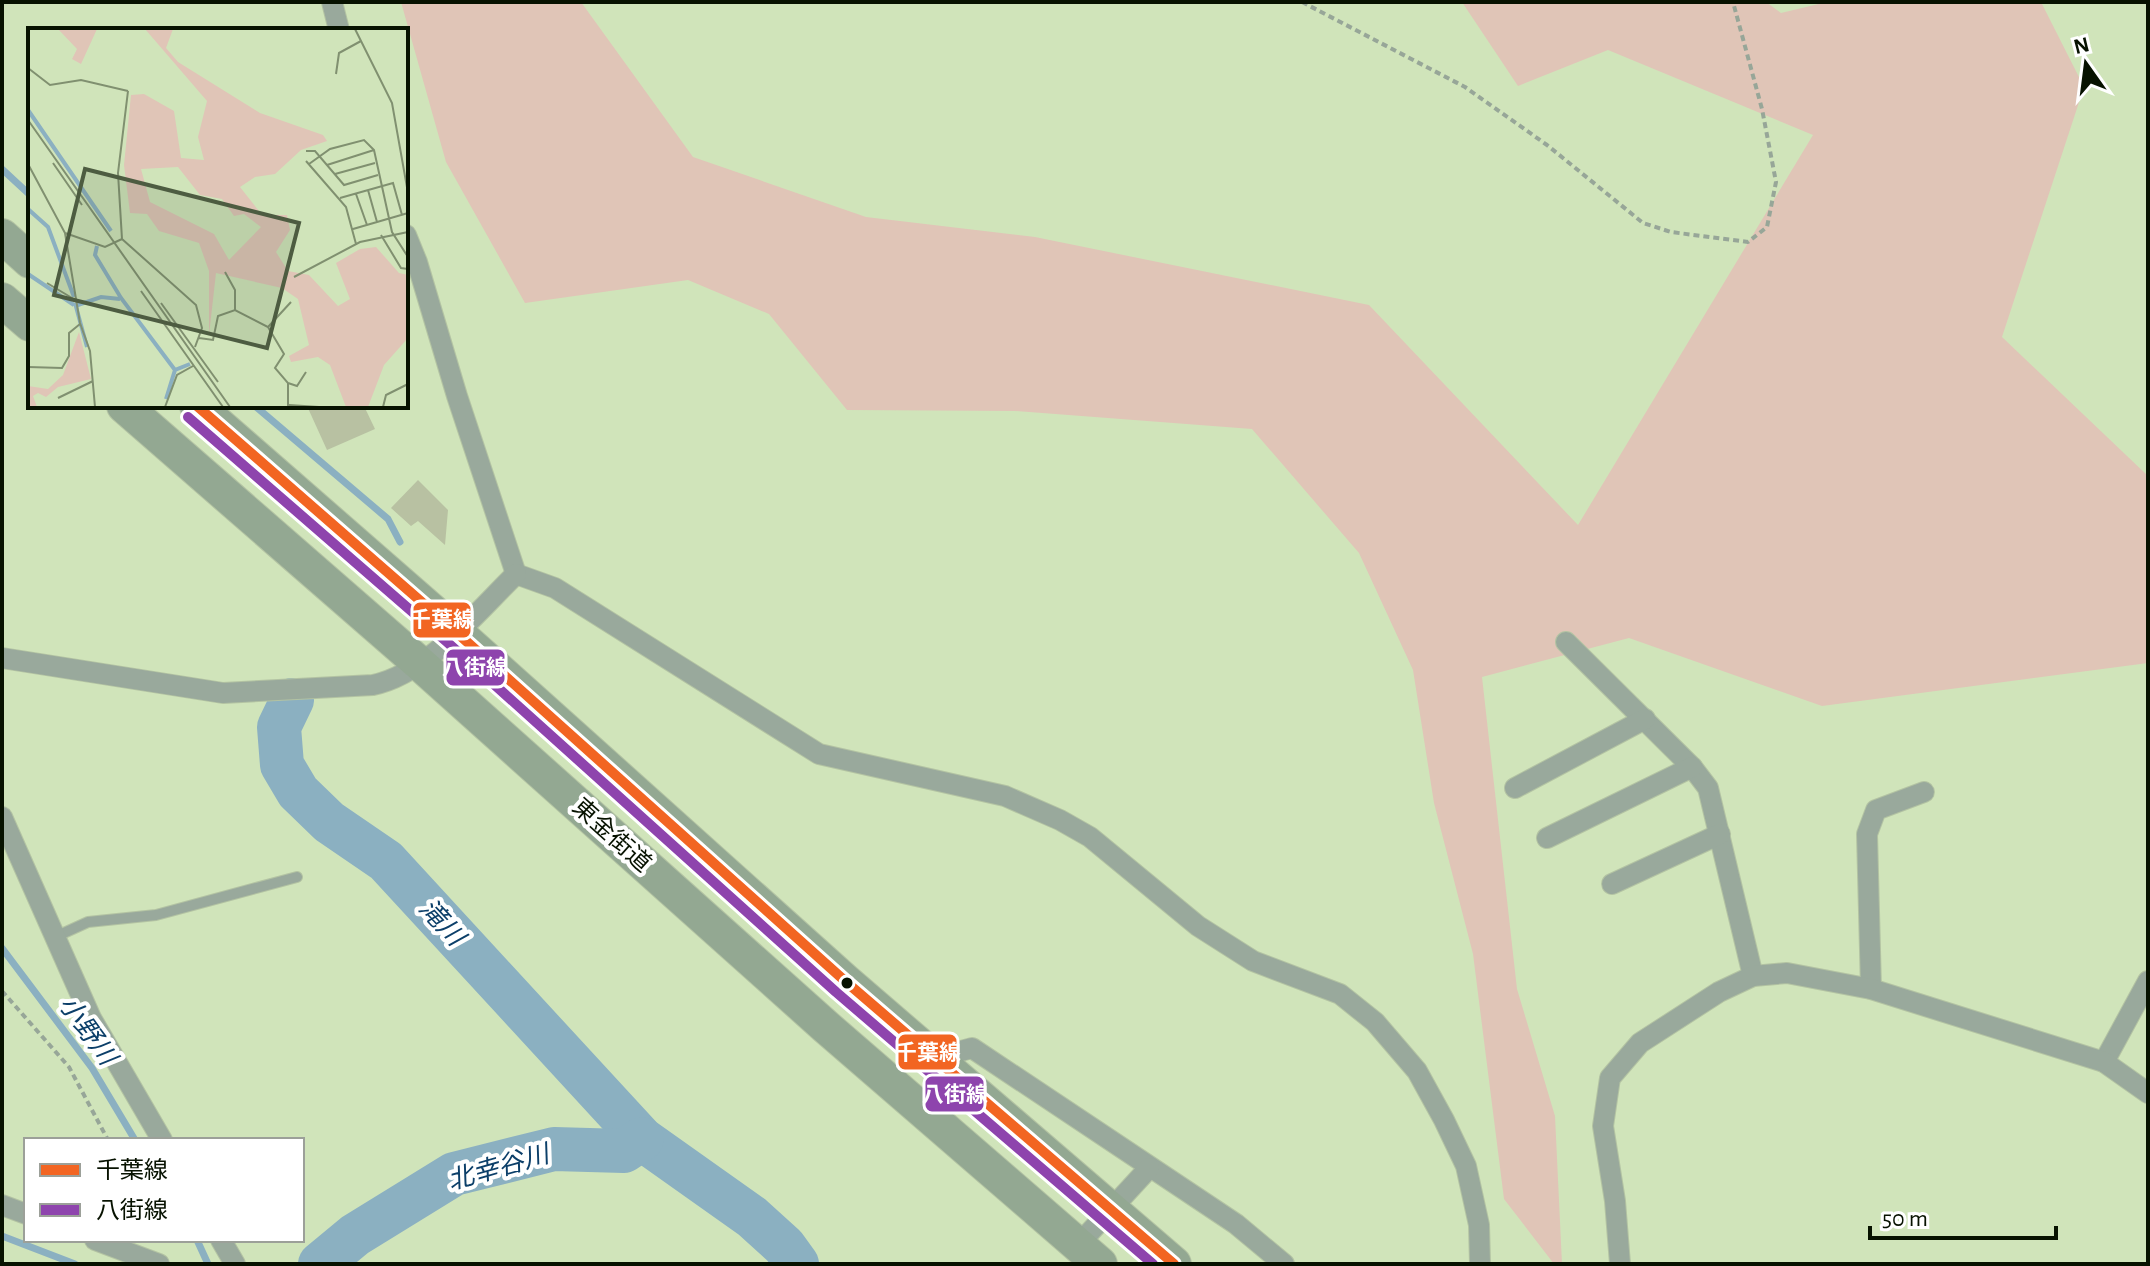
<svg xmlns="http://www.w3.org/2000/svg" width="2150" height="1266" viewBox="0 0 2150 1266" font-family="'Alegreya Sans','Noto Sans JP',sans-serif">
<rect width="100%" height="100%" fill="#d0e4ba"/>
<path fill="#e0c5b7" d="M 401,2 L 581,2 L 693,157 L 866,217 L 1035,237 L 1369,305 L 1578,525 L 1813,135 L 1608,50 L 1518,86 L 1462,2 L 1766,2 L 1781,13 L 1827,2 L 2041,2 L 2084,87 L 2002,337 L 2148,476 L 2148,663 L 1822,706 L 1629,638 L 1482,677 L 1517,989 L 1555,1116 L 1562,1264 L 1554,1264 L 1504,1199 L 1473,954 L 1434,803 L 1413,670 L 1359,553 L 1252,429 L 1015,411 L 847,410 L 769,314 L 688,280 L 525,303 L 446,162 Z"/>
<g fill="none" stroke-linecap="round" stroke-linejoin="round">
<g stroke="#8bb0c1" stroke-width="7">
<path d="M 2,169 L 30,195"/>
<path d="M 255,406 L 388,519 L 400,542"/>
<path d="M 2,948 L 92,1068 L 135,1140"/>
<path d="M 2,1236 L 75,1264"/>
<path d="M 197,1240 L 208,1264"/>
</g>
<g stroke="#8bb0c1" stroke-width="44">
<path d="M 292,700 L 279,727 L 282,765 L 298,792 L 329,822 L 386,861 L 642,1139 L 752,1217 L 784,1246 L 797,1264"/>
<path d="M 320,1264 L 355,1235 L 454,1174 L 554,1149 L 624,1151 L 642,1139"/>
</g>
</g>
<g fill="#b8c1a2">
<path d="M 307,406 L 364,406 L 375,429 L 327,450 Z"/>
<path d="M 418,480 L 448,510 L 445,545 L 418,521 L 411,526 L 391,508 Z"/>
</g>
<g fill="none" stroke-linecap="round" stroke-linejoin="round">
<defs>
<path id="service" d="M 55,937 L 88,922 L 156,915 L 297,877"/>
<g id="minor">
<path d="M 332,2 L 339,30"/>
<path d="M 406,235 L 417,262 L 457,396 L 516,574"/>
<path d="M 516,574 L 555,588 L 819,754 L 1005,796 L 1060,820 L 1090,837 L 1198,926 L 1253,961 L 1340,994 L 1375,1022 L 1417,1071 L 1444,1120 L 1466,1166 L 1479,1225 L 1480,1264"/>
<path d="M 1566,642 L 1692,767 L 1708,788 L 1753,976"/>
<path d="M 2,658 L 223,693 L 373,685 C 427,674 477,612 516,574"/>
<path d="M 1515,788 L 1645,719"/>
<path d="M 2,817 L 91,1018 L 162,1140"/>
<path d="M 1547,838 L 1692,767"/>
<path d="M 1612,884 L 1720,834"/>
<path d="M 1871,989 L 1867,834 L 1876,810 L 1924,792"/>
<path d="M 935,1058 L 972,1048 L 1236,1224 L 1284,1264"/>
<path d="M 2104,1062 L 2148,981"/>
<path d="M 2,1205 L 26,1214"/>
<path d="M 95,1240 L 159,1264"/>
<path d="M 221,1240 L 235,1264"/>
<path d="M 1078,1245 L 1149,1168"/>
<path d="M 1620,1264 L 1615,1201 L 1603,1126 L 1610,1078 L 1640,1043 L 1719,992 L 1753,976 L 1787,973 L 1871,989 L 2104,1062 L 2148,1093"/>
</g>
<g id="trunk">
<path d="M 2,236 L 30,261"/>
<path d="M 2,300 L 30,324"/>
<path d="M 124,406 L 419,663 L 825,1026 L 1100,1264"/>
<path d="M 197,406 L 456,632 L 845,981 L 1174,1264"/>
</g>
</defs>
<use href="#service" stroke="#b3c3a3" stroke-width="12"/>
<use href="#minor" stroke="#b3c3a3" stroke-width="22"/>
<use href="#trunk" stroke="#b3c3a3" stroke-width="36"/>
<g stroke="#97a698" stroke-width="4" stroke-dasharray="6 4" stroke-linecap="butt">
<path d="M 1302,2 L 1465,87 L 1547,145 L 1643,223 L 1671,232 L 1748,242 L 1767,227 L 1776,182 L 1762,109 L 1733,2"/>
<path d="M 2,991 L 69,1067 L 108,1140"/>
</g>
<use href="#service" stroke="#99a99c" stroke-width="10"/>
<use href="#minor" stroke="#99a99c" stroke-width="20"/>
<use href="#trunk" stroke="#93a892" stroke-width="34"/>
<defs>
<path id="bus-1" d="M 197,406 L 456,632 L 845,981 L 1174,1264"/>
<path id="bus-2" d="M 188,417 L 447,642 L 836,992 L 1153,1264"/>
</defs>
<use href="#bus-1" stroke="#fff" stroke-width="16"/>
<use href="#bus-2" stroke="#fff" stroke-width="16"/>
<use href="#bus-1" stroke="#f26522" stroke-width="10"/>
<use href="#bus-2" stroke="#8e44ad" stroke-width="10"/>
</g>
<circle fill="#071200" stroke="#fff" stroke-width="3" cx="847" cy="983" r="7"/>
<g text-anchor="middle" stroke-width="8" stroke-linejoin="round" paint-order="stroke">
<g font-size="24" fill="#071200" stroke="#fff">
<text transform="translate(612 835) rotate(42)" y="8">東金街道</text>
</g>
<g font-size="26" font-style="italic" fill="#0c3f69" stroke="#fff">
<text transform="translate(442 922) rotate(47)" y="9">滝川</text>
<text transform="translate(88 1030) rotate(54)" y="9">小野川</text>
<text transform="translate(498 1167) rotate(-16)" y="9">北幸谷川</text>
</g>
</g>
<g transform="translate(28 28)">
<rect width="380" height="380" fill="#d0e4ba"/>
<path d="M 30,1 L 69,1 L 53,36 L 44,31 L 49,21 ZM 117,1 L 145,1 L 138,20 L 150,34 L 232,85 L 295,107 L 299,113 L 273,122 L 247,146 L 227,149 L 212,159 L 234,187 L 259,187 L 262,202 L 248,224 L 260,243 L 281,247 L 310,278 L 322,271 L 308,235 L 332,221 L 348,219 L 371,245 L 380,247 L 380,310 L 356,337 L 340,379 L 318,379 L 302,337 L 290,329 L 263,334 L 261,328 L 281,317 L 270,271 L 254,260 L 188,245 L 181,307 L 181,243 L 171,215 L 131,203 L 119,186 L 102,185 L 96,137 L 103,67 L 116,66 L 146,83 L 153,130 L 176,132 L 170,109 L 179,73 ZM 150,139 L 172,167 L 194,171 L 206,188 L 216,186 L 233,199 L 201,232 L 186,206 L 122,174 L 113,141 ZM 51,304 L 63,351 L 30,359 L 18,369 L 10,365 L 5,368 L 9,379 L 0,379 L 0,358 L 20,361 L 35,347 Z" fill="#e0c5b7" fill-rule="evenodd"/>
<path fill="none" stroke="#8bb0c1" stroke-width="4" d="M 0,82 L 83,203M 0,164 L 0,181 L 20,199 L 46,269M 69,218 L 67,227 L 93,270 L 147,342M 0,246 L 46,277M 47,275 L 59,319M 47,278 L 73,269 L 92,271M 138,371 L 147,342 L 162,336"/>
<path fill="none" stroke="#809070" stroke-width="2" d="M 327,1 L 364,75 L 380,165M 0,40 L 22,57 L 53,52 L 100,63M 308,46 L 311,25 L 333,13M 100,63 L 90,145 L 94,211 L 168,277 L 174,300 L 167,319M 0,92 L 202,379M 278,123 L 287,123 L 316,157 L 350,147M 278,133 L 318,179 L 328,216M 25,135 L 54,177M 0,136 L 37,205 L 52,295 L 62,323 L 67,379M 281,136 L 302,121 L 336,112 L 346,122 L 364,204 L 380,229M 299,137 L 346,122M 307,146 L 347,135M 340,162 L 349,194M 328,166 L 339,197M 312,170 L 365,155 L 374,187M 325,201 L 380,185M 37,205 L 77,219 L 94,211M 353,207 L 373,240 L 380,241M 197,244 L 207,262 L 207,282M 266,249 L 332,214 L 380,204M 19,255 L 49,273M 113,263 L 195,379M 133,275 L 190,354M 240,299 L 263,274M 171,310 L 185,312 L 190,288 L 207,282 L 240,299 L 256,326 L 247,340 L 260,355 L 260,379M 0,339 L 34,340 L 41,328 L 41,305 L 52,296M 260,355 L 269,358 L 278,344M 30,370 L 65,353M 261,377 L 291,379M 137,379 L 149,347 L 165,338M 355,379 L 358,367 L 380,356"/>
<path fill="#4d5c41" fill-opacity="0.15" stroke="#4d5c41" stroke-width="4" d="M 57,141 L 271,195 L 239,320 L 26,267 Z"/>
<rect width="380" height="380" fill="none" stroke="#071200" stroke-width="4"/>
</g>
<g stroke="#fff" stroke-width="3">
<rect x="412" y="601" width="60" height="38" rx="8" fill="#f26522"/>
<rect x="445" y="648" width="61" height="39" rx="8" fill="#8e44ad"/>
<rect x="897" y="1033" width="61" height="38" rx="8" fill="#f26522"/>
<rect x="924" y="1075" width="61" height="38" rx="8" fill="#8e44ad"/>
</g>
<g font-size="22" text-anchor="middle" font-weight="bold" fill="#fff">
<text x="442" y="627">千葉線</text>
<text x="475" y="675">八街線</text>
<text x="928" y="1060">千葉線</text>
<text x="955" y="1102">八街線</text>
</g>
<rect width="2150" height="1266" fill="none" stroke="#071200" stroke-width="8"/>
<rect x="24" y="1138" width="280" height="104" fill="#ffffff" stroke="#9ca099" stroke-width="2"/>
<rect x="40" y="1164" width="40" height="12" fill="#f26522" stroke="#9ca099" stroke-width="2"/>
<text x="96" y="1178" font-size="24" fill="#071200">千葉線</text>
<rect x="40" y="1204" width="40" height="12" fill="#8e44ad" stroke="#9ca099" stroke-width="2"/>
<text x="96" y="1218" font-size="24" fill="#071200">八街線</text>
<g transform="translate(2086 64) rotate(346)" stroke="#ffffff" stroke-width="6" paint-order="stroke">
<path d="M0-6L14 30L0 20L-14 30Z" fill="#071200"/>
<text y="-12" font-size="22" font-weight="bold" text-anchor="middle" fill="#071200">N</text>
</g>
<path d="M1870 1226v12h186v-12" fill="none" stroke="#071200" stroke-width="4"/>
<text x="1882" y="1226" font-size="24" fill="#071200" stroke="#ffffff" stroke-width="6" paint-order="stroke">50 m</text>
</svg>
